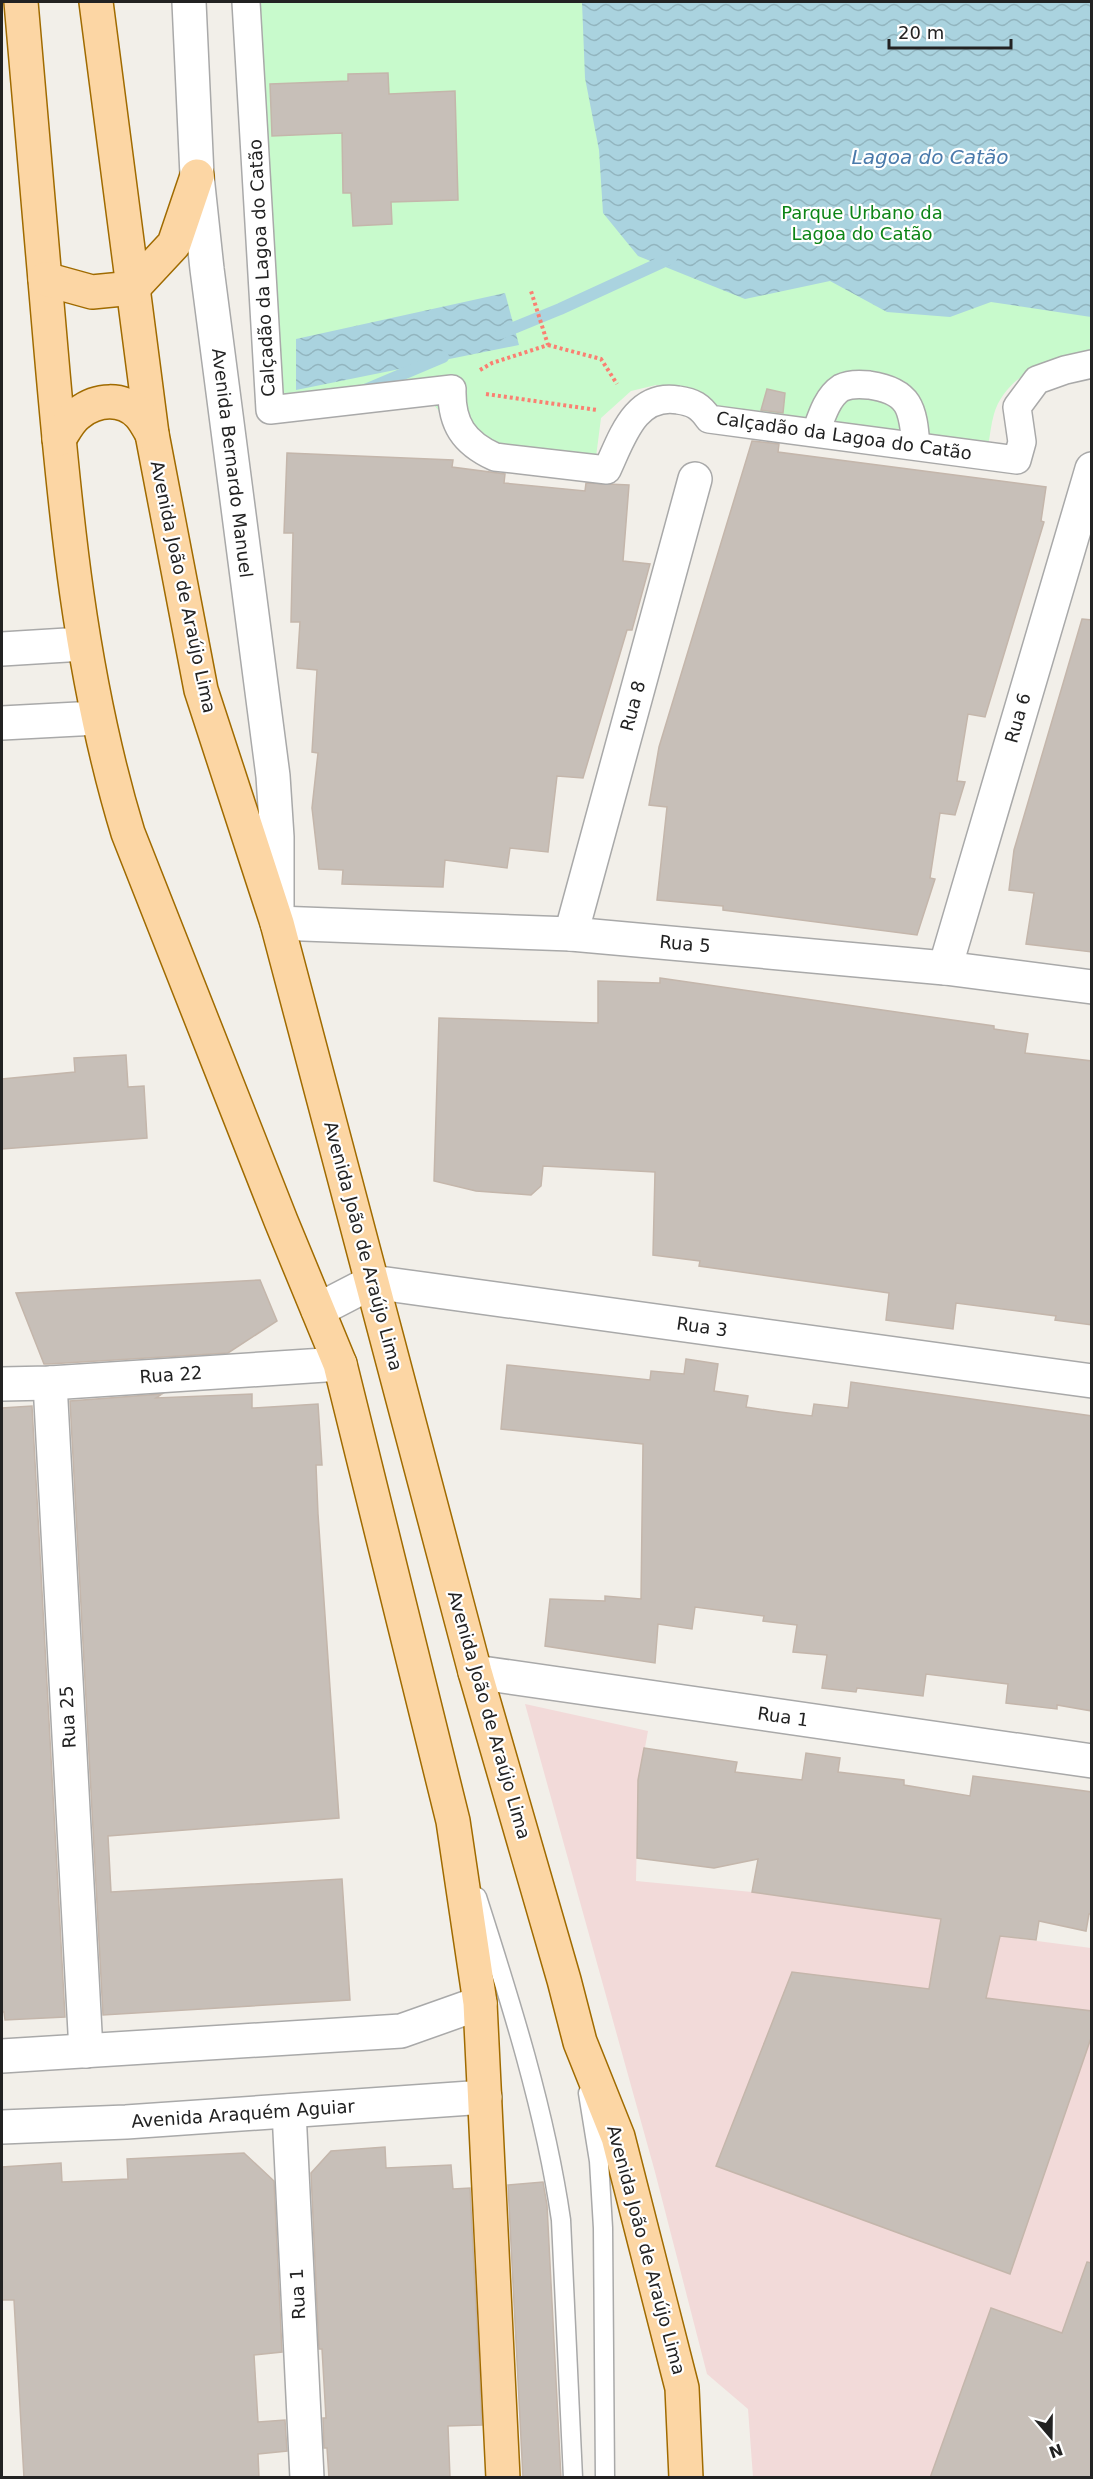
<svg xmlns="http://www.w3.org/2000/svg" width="1093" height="2479" viewBox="0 0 1093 2479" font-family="'DejaVu Sans',sans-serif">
<defs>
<pattern id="water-waves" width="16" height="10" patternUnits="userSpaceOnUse" patternTransform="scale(1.5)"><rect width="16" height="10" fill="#aad3df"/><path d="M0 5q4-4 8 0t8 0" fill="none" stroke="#92b5bf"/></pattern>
</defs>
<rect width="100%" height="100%" fill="#f2efe9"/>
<path fill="#f2dad9" d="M 525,1704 L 648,1731 L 638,1786 L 636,1881 L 752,1892 L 853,1906 L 986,1926 L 998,1936 L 1091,1948 L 1091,2477 L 753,2477 L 748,2409 L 707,2374 L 655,2172 Z"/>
<path fill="#c8facc" d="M 255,2 L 1091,2 L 1091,357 C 1054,352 1005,376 994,414 C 991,424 990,436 988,446 L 727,426 L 697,391 L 685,387 L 656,385 L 631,391 L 601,418 L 596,457 L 472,452 L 430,400 L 261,416 Z"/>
<g fill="url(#water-waves)">
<path d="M 582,2 L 1091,2 L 1091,317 L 991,302 L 950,317 L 887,312 L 830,281 L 745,299 L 638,256 L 603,213 L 599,150 L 585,78 Z"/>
<path d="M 505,293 L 519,345 L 296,390 L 296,339 Z"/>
</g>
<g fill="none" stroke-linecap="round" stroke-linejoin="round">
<g stroke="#aad3df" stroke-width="12">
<path d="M 501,333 L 560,309 L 671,258"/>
<path d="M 365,390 L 443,357"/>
</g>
</g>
<g fill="#c7bfb8" stroke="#c4b6ab" stroke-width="1.5">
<path d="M 388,73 L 389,94 L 455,91 L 458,200 L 391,202 L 392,224 L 353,226 L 351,193 L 343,193 L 342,133 L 272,136 L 270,84 L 348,81 L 348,74 Z"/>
<path d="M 767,389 L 785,393 L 783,413 L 761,410 Z"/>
<path d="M 752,441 L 779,444 L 778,452 L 1046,487 L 1041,521 L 1044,522 L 985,717 L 968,714 L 957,781 L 965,782 L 955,815 L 940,813 L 930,878 L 935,879 L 917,935 L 723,910 L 723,906 L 657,900 L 667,807 L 649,805 L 659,747 Z"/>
<path d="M 287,453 L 453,460 L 452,467 L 505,474 L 504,483 L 585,491 L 586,483 L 629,485 L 623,561 L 650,564 L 632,630 L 627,630 L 583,778 L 557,776 L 548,852 L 510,848 L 507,868 L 445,860 L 443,887 L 342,884 L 343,870 L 319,869 L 312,808 L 318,753 L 312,752 L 317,670 L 297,668 L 300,622 L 291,622 L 293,533 L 284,533 Z"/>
<path d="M 1082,619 L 1092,620 L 1092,952 L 1026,944 L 1034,893 L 1009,890 L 1014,850 Z"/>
<path d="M 660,978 L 994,1026 L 994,1029 L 1028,1034 L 1025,1053 L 1092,1061 L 1092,1325 L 1055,1320 L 1056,1316 L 956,1303 L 953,1329 L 886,1320 L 889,1293 L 699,1266 L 700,1261 L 653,1255 L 655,1172 L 543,1166 L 541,1186 L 531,1195 L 476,1191 L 434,1181 L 439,1018 L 598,1023 L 598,981 L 660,983 Z"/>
<path d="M 126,1055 L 128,1087 L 144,1086 L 147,1138 L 2,1149 L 2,1079 L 75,1072 L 74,1058 Z"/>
<path d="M 260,1280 L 277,1321 L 228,1353 L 49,1364 L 44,1364 L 16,1293 Z"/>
<path d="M 686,1359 L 718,1364 L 714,1391 L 748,1396 L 746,1407 L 780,1412 L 812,1416 L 814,1404 L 848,1408 L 851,1382 L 1092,1416 L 1092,1711 L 1057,1705 L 1057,1709 L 1006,1703 L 1008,1684 L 926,1674 L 923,1696 L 857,1688 L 856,1692 L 822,1688 L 827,1655 L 793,1652 L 797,1625 L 763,1621 L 764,1616 L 695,1607 L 692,1629 L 658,1624 L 655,1663 L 545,1646 L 550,1599 L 605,1601 L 605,1596 L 641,1599 L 643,1444 L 501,1429 L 507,1365 L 650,1380 L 651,1371 L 684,1374 Z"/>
<path d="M 162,1394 L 156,1398 L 252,1394 L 252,1408 L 318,1404 L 322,1465 L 316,1465 L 318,1514 L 339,1818 L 108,1836 L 111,1892 L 342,1879 L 350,2000 L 103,2015 L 70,1401 Z"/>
<path d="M 32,1406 L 65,2017 L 5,2020 L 4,2012 L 2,2012 L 2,1408 Z"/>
<path d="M 644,1748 L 737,1762 L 735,1772 L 802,1780 L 806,1753 L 840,1758 L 838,1772 L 904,1780 L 904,1785 L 970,1796 L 973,1776 L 1092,1792 L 1092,1914 L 1089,1914 L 1086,1931 L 1039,1921 L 1036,1940 L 1000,1936 L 986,1998 L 1092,2011 L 1092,2035 L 1010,2274 L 716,2166 L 792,1972 L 929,1989 L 941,1919 L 752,1892 L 758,1859 L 714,1868 L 637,1858 L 638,1780 Z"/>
<path d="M 385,2147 L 386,2168 L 451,2165 L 453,2189 L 470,2188 L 482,2425 L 448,2426 L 450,2478 L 329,2478 L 327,2448 L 324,2448 L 323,2418 L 326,2418 L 322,2349 L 319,2349 L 311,2173 L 331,2151 Z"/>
<path d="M 244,2153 L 274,2181 L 282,2352 L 254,2355 L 258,2422 L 285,2420 L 287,2451 L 258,2454 L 259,2478 L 24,2478 L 14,2300 L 2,2300 L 2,2167 L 61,2163 L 62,2182 L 128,2179 L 127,2159 Z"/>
<path d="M 543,2182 L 547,2205 L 561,2478 L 523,2478 L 508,2185 Z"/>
<path d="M 1087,2262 L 1092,2263 L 1092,2478 L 930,2478 L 991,2308 L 1062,2333 Z"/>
</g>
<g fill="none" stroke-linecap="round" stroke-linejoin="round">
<defs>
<g id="service">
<path d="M 477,1897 C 511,2003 545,2110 561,2220 L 573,2478"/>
<path d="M 588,2093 L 599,2161 L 603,2228 L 605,2478"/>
</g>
<g id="pedestrian">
<path d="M 246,2 L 270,410 L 452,389 C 451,424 464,443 495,457 L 607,470 C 622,438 635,393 678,400 C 693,402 700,406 709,419 L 1017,460 L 1022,442 L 1017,407 L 1037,380 L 1065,370 L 1092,364"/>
<path d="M 816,432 C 821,418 827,397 841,388 C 849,384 860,384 869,385 C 910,391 913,408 916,446"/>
</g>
<g id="minor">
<path d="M 277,923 L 571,934 L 945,968 L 1092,987"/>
<path d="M 571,934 L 695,479"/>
<path d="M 945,968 L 1092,469"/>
<path d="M 318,1310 L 372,1282 L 1092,1381"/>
<path d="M 50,1383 L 86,2051"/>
<path d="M 2,1384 L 50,1383 L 340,1364"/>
<path d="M 475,1672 L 1092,1761"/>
<path d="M 289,2111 L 307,2478"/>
</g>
<g id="tertiary">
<path d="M 189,2 L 197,176 L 207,269 L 273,776 L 277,837 L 277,915"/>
<path d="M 2,649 L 83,644"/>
<path d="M 2,723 L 97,718"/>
<path d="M 2,2056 L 401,2031 L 480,2003"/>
<path d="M 2,2127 L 126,2122 L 485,2097"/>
</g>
<g id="primary">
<path d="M 21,2 C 31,118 41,234 51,350 C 65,512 80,676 128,833 L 281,1221 L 340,1364 L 453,1821 L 480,2003 L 503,2478"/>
<path d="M 96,2 L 152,434 L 201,690 L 277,923 L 475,1672 L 564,1980 L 580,2042 L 618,2137 L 682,2388 L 686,2478"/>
<path d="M 45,279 L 92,292 L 133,288 L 174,244 L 197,176"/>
<path d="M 59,439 C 65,430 70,419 79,413 C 97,399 122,397 139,414 C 144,419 148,427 152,434"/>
</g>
</defs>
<use href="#service" stroke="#a9a9a9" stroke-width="21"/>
<use href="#pedestrian" stroke="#a9a9a9" stroke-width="30"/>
<use href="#minor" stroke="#a9a9a9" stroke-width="36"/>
<use href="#tertiary" stroke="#a9a9a9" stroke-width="36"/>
<use href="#primary" stroke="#a06b00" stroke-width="36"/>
<g stroke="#fa8072" stroke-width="4" stroke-dasharray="3 3" stroke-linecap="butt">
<path d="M 548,345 L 601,359 L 617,384"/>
<path d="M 480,370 L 492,363 L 548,345 L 531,291"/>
<path d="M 486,394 L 597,410"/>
</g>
<use href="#service" stroke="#fff" stroke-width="18"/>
<use href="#pedestrian" stroke="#fff" stroke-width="27"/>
<use href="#minor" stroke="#fff" stroke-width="33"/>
<use href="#tertiary" stroke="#fff" stroke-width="33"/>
<use href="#primary" stroke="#fcd6a4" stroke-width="33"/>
</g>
<g text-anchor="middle" stroke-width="4.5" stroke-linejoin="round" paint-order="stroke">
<g font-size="18" fill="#0c8416" stroke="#fff">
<text x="862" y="219">Parque Urbano da<tspan x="862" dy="21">Lagoa do Catão</tspan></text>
</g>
<g font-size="18" fill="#222" stroke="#fff">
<text transform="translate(262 268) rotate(-93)" y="6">Calçadão da Lagoa do Catão</text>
<text transform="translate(844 436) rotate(8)" y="6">Calçadão da Lagoa do Catão</text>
<text transform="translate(232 463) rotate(83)" y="6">Avenida Bernardo Manuel</text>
<text transform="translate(183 587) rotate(78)" y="6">Avenida João de Araújo Lima</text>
<text transform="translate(633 706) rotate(-75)" y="6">Rua 8</text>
<text transform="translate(1018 718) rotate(-74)" y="6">Rua 6</text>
<text transform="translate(685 944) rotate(5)" y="6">Rua 5</text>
<text transform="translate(363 1246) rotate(75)" y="6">Avenida João de Araújo Lima</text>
<text transform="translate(702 1327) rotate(8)" y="6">Rua 3</text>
<text transform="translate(171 1375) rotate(-4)" y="6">Rua 22</text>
<text transform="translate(489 1715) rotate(74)" y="6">Avenida João de Araújo Lima</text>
<text transform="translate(68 1717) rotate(-93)" y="6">Rua 25</text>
<text transform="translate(783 1717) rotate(8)" y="6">Rua 1</text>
<text transform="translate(243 2114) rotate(-4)" y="6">Avenida Araquém Aguiar</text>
<text transform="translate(646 2250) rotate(75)" y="6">Avenida João de Araújo Lima</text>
<text transform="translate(298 2294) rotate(-93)" y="6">Rua 1</text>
</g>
<g font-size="20" font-style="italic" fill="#4a7aab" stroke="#fff">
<text x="930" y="164">Lagoa do Catão</text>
</g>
</g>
<rect width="1093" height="2479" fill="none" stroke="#222222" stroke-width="6"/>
<g transform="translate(1051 2437) rotate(160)" stroke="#ffffff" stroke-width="4.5" paint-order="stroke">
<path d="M0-4.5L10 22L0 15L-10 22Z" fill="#222222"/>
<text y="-9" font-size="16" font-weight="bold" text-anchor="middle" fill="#222222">N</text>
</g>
<path d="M889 39v9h122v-9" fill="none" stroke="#222222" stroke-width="3"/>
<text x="898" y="39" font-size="18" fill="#222222" stroke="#ffffff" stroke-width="4.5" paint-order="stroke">20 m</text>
</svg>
